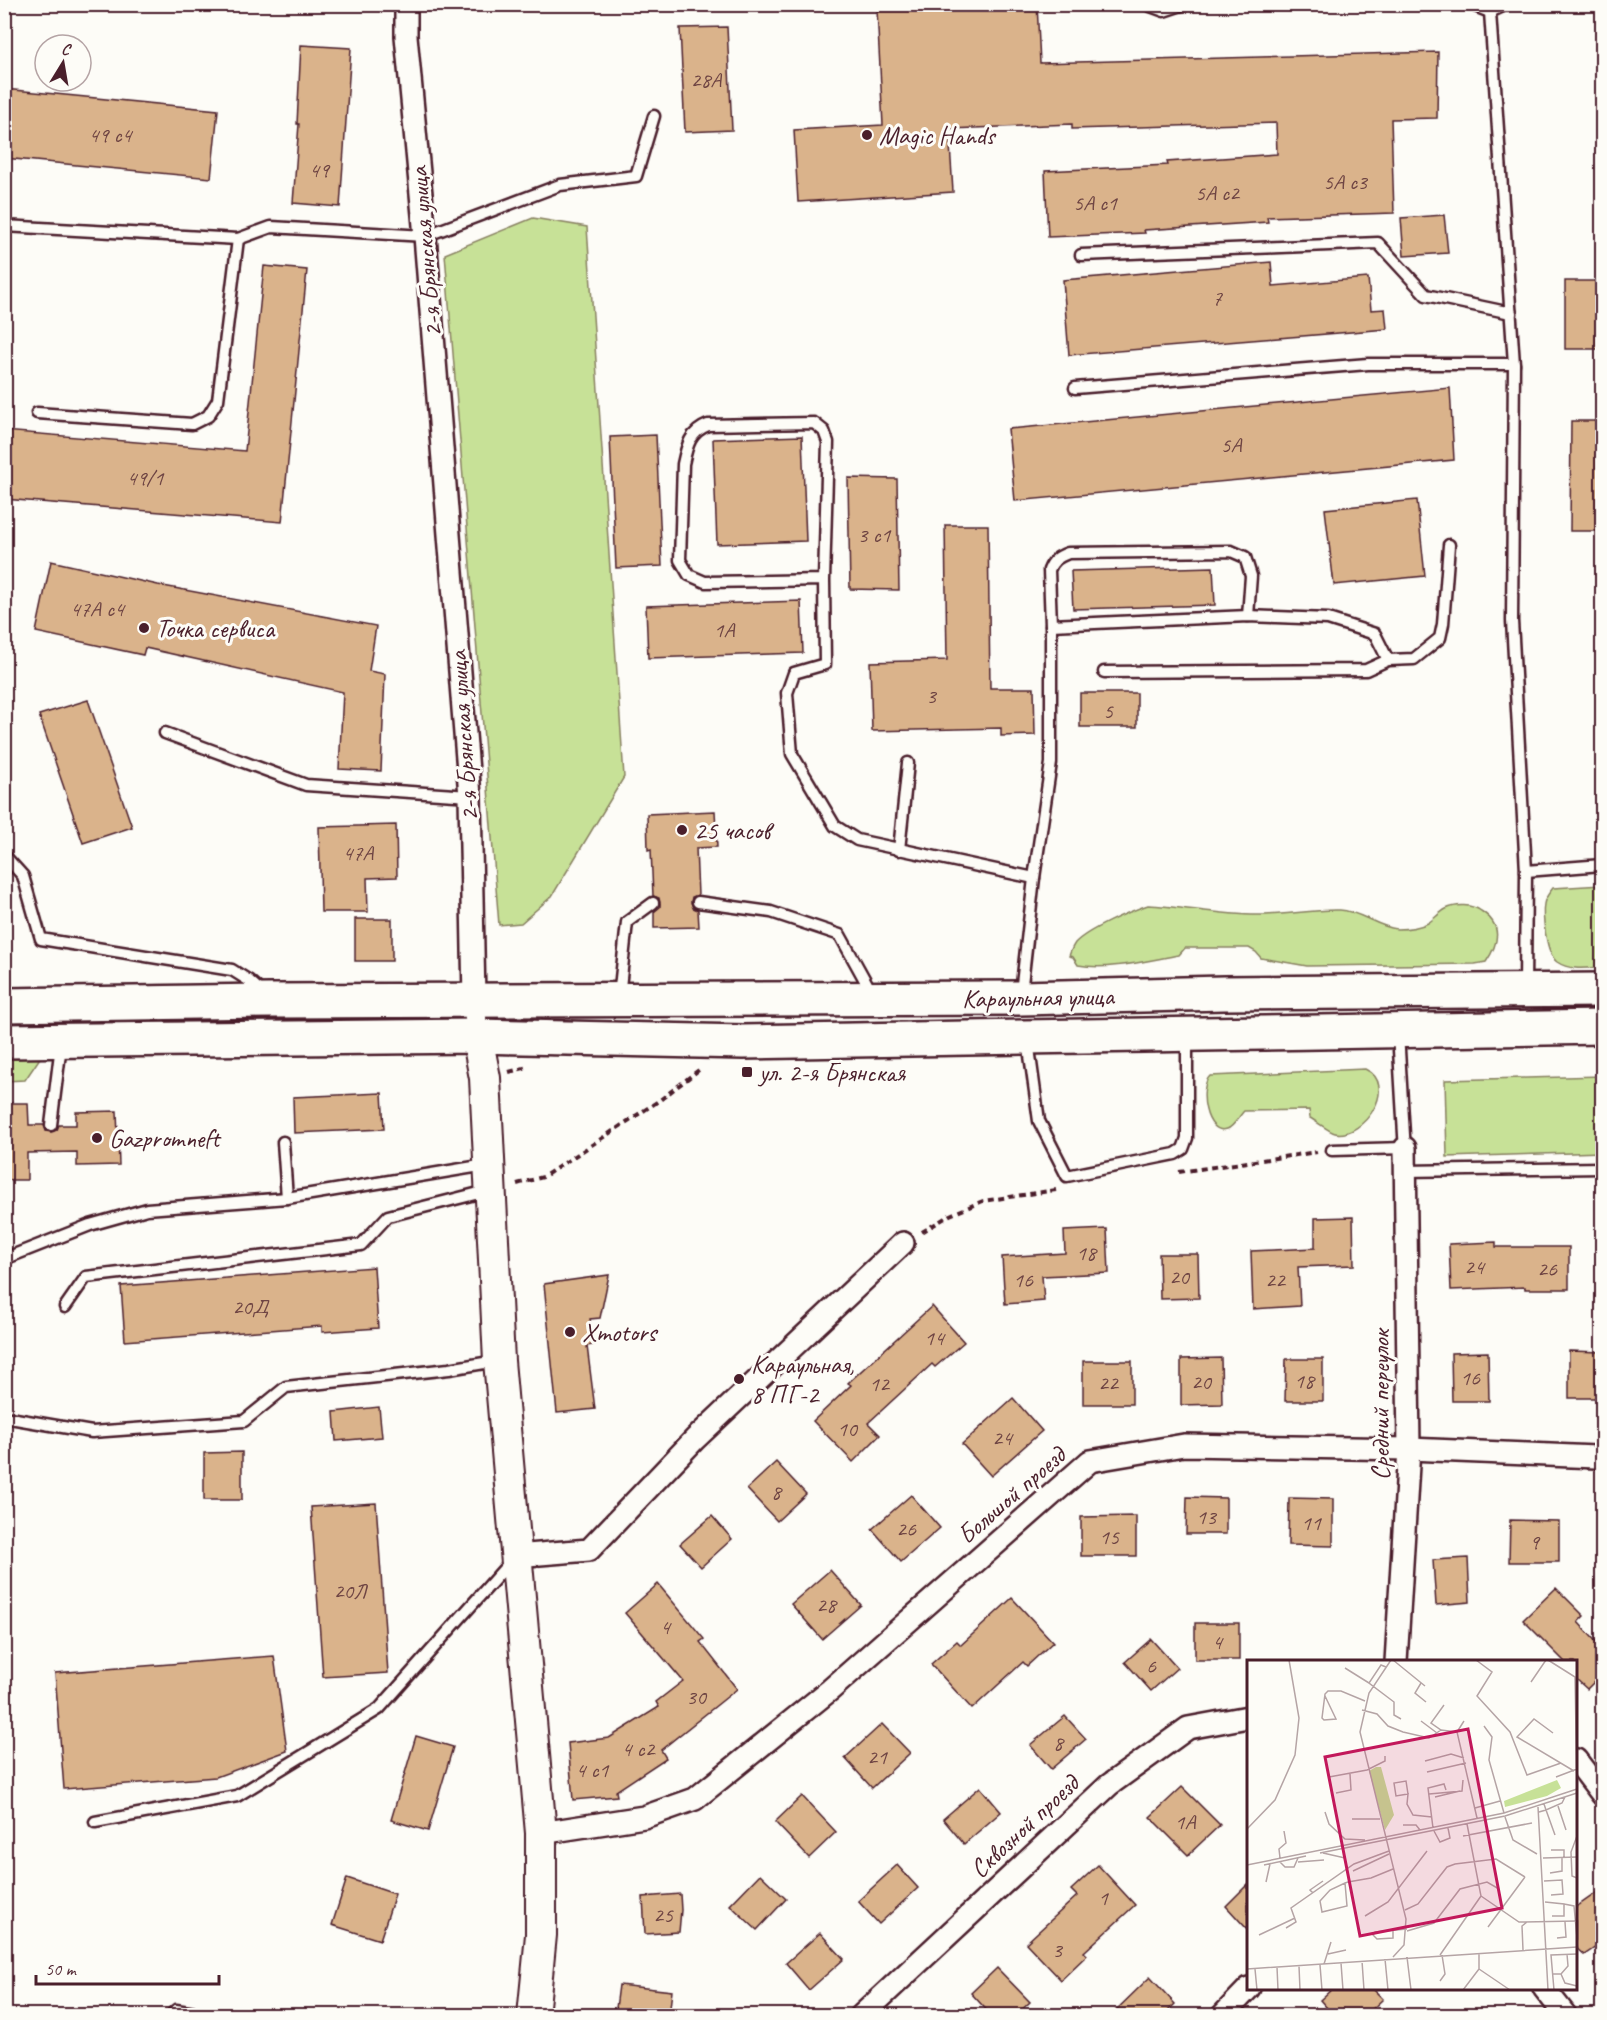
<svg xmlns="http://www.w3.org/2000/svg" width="1607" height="2020" viewBox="0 0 1607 2020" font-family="Caveat,sans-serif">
<rect width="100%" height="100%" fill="#fdfcf7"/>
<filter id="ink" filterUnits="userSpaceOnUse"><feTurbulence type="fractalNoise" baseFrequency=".0167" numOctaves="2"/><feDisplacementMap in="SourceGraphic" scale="12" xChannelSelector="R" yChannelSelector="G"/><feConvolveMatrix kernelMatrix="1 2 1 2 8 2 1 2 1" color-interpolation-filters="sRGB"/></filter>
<g filter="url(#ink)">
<g fill="#c7e197" stroke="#888061" stroke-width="1.5">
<path d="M 533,218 L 587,227 L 624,777 L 552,896 L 521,923 L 499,925 L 445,254 Z"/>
<path d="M 1602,885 L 1602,967 C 1587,968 1570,971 1557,962 C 1546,954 1542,916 1544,904 C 1545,897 1549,893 1553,888 Z"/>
<path d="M 1148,905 C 1186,907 1224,916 1262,915 C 1288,915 1314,909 1340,910 C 1360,911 1377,927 1397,929 C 1407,929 1418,928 1428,923 C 1434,919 1439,913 1446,909 C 1456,904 1472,904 1481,911 C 1503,925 1499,943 1486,962 L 1475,964 L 1307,966 L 1261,958 L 1256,952 L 1249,948 L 1185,948 L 1179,955 C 1149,960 1108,971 1078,965 L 1073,957 L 1069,956 C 1071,951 1072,947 1075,943 C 1087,930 1130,911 1148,905 Z"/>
<path d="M 4,1058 L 40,1058 L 25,1080 L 5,1081 Z"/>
<path d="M 1365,1069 C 1400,1085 1363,1139 1335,1133 C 1330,1132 1316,1121 1310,1118 L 1309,1110 L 1244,1111 C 1239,1116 1234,1127 1227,1129 C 1205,1136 1198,1087 1210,1076 Z"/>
<path d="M 1602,1076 L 1602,1152 L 1447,1157 L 1445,1080 Z"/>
</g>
<g fill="#dab38b" stroke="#4a1f2b" stroke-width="1.5">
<path d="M 978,4 L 1037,4 L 1040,63 L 1438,52 L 1437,118 L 1391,119 L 1394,213 L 1267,217 L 1268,222 L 1144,230 L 1145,233 L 1048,237 L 1045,171 L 1168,165 L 1167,162 L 1277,154 L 1276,123 L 1072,129 L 1072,124 L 949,129 L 953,192 L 798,202 L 794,130 L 883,125 L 877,10 Z"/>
<path d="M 727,27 L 732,130 L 685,132 L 680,28 Z"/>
<path d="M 301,45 L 351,48 L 340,207 L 293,203 L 299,124 L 297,124 Z"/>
<path d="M 4,89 L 218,110 L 211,178 L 4,158 Z"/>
<path d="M 1444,215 L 1448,253 L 1404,256 L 1401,218 Z"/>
<path d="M 1271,262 L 1273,286 L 1368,278 L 1371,310 L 1385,309 L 1387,329 L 1069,355 L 1063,280 Z"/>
<path d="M 264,266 L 307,270 L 282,522 L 4,499 L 4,431 L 245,451 Z"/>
<rect x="1565" y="281" width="37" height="68"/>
<path d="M 1450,388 L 1454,460 L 1015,501 L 1008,429 Z"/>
<path d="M 1571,421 L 1602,421 L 1602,531 L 1570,531 Z"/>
<path d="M 656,435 L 662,566 L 616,568 L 610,437 Z"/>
<path d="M 802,436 L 806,541 L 717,544 L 713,439 Z"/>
<path d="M 848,478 L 897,479 L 899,590 L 850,589 Z"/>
<path d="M 1417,500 L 1425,576 L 1334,585 L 1325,509 Z"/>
<path d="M 945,525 L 988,525 L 990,688 L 1034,688 L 1035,735 L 1001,736 L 1001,728 L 872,731 L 870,662 L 947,660 Z"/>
<path d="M 51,561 L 158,585 L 376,626 L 369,671 L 385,674 L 381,771 L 339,769 L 343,692 L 145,648 L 143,655 L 36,632 Z"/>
<path d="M 1213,567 L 1215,605 L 1073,609 L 1071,571 Z"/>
<path d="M 801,601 L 803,653 L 648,658 L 646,606 Z"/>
<rect x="1080" y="693" width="57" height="34"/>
<path d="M 88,700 L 132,827 L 83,843 L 39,715 Z"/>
<path d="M 715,811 L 717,847 L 696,848 L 698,895 L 692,897 L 691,902 L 693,908 L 698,910 L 699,927 L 654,928 L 654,912 L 660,907 L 660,903 L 659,898 L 653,896 L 651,849 L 648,850 L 647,814 Z"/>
<path d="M 396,825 L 397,877 L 367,878 L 368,912 L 321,912 L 319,827 Z"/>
<rect x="355" y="919" width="37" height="42"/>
<path d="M 382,1093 L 384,1129 L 294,1133 L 293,1097 Z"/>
<path d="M 4,1103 L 28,1103 L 29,1125 L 44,1125 L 46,1131 L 51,1132 L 57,1130 L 59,1125 L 76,1125 L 76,1112 L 117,1111 L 119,1165 L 77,1166 L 77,1152 L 27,1153 L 27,1180 L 4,1180 Z"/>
<path d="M 1353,1217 L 1354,1265 L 1298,1267 L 1300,1306 L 1253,1309 L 1251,1251 L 1315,1248 L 1315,1218 Z"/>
<path d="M 1107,1229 L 1109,1273 L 1042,1276 L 1044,1301 L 1005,1304 L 1002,1257 L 1065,1253 L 1064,1231 Z"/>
<path d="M 1496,1242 L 1496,1247 L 1569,1247 L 1569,1289 L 1525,1289 L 1525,1287 L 1451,1290 L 1449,1244 Z"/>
<path d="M 1159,1254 L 1198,1254 L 1199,1298 L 1160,1299 Z"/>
<path d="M 374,1267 L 378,1328 L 322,1332 L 322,1326 L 125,1341 L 121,1286 Z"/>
<path d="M 609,1275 L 600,1318 L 590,1319 L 593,1345 L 587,1346 L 595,1409 L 557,1413 L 544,1284 Z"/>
<path d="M 932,1306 L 964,1342 L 935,1367 L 932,1364 L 868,1423 L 880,1435 L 853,1462 L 813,1421 L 851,1385 L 848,1383 Z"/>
<path d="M 1569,1351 L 1602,1352 L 1602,1398 L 1569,1398 Z"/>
<path d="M 1488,1352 L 1489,1401 L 1452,1401 L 1451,1353 Z"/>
<path d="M 1221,1358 L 1222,1404 L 1181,1405 L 1181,1359 Z"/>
<path d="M 1286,1359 L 1323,1359 L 1323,1401 L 1285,1401 Z"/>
<rect x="1083" y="1361" width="49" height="43"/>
<path d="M 1013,1398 L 1042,1431 L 991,1476 L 962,1444 Z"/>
<path d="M 379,1407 L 382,1437 L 336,1441 L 334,1412 Z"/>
<path d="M 242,1452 L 242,1500 L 204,1500 L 204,1453 Z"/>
<path d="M 776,1462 L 806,1494 L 777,1521 L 747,1489 Z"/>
<path d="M 911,1495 L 940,1528 L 901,1562 L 872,1529 Z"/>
<path d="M 1187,1497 L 1226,1498 L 1226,1534 L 1186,1534 Z"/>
<path d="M 1289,1498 L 1333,1499 L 1333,1546 L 1288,1545 Z"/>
<path d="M 376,1503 L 388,1673 L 323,1677 L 311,1507 Z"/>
<path d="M 712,1516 L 732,1539 L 701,1567 L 680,1544 Z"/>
<path d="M 1136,1516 L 1136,1556 L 1081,1556 L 1081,1517 Z"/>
<path d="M 1510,1520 L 1559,1521 L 1559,1562 L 1509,1562 Z"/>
<path d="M 1468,1558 L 1470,1602 L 1436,1605 L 1433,1560 Z"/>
<path d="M 830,1570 L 861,1605 L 822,1639 L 791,1604 Z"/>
<path d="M 658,1584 L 704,1639 L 700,1642 L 737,1689 L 661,1750 L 666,1758 L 616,1791 L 617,1796 L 573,1800 L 568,1743 L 609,1738 L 659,1707 L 656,1702 L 683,1681 L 625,1613 Z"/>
<path d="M 1556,1588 L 1584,1616 L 1578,1622 L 1602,1648 L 1602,1674 L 1587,1689 L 1575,1678 L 1575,1662 L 1565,1662 L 1523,1620 Z"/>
<path d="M 1012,1598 L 1053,1642 L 1027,1666 L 1023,1662 L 972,1709 L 931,1664 L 957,1641 L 961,1645 Z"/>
<rect x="1195" y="1623" width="44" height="37"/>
<path d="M 1151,1639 L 1177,1668 L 1151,1691 L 1125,1662 Z"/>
<path d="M 274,1656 L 287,1751 L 216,1777 L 64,1789 L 55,1673 Z"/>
<path d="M 1065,1716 L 1086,1739 L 1051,1769 L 1030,1745 Z"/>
<path d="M 882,1724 L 910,1753 L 872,1788 L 845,1758 Z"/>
<path d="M 416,1736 L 453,1747 L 428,1831 L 391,1820 Z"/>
<path d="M 980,1787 L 1001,1812 L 964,1844 L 943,1819 Z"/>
<path d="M 1182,1787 L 1220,1825 L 1188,1855 L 1150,1817 Z"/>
<path d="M 802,1796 L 836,1832 L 809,1858 L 775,1822 Z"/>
<path d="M 897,1865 L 918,1888 L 879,1924 L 858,1901 Z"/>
<path d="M 1098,1865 L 1135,1905 L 1084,1952 L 1087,1955 L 1061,1980 L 1026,1943 L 1077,1896 L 1071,1890 Z"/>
<path d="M 760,1874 L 786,1899 L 757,1930 L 730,1905 Z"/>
<path d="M 347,1878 L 395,1894 L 380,1940 L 332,1925 Z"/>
<path d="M 1248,1884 L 1248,1930 L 1226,1906 Z"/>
<path d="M 1602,1889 L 1602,1943 L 1584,1955 L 1575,1947 L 1575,1908 Z"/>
<path d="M 680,1894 L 681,1910 L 679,1932 L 645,1934 L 643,1897 Z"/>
<path d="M 820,1933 L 844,1959 L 809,1990 L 786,1963 Z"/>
<path d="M 997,1968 L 1030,2002 L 1015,2016 L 992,2016 L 971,1993 Z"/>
<path d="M 1150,1977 L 1175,2004 L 1163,2016 L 1110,2016 Z"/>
<path d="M 619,1985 L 672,1991 L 669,2016 L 615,2016 Z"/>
<path d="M 1332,1989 L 1373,1989 L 1383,1999 L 1365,2016 L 1334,2016 L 1320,2000 Z"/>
</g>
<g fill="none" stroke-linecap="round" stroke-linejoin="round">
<defs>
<g id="lane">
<path d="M 1145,4 L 1164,11 L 1185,4"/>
<path d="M 1470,4 L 1490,12"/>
<path d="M 1507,4 L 1490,12 L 1514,364 L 1512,621 L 1526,871 L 1525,989"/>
<path d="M 4,226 L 238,239 L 271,227 L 425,236 L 560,185 L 636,176 L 654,116"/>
<path d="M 1081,255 L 1378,243 L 1426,295 L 1511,313"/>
<path d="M 1075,388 L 1368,364 L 1514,364"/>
<path d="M 37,413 L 192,424 L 208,416 L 218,400 L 238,239"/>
<path d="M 824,580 L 828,442 L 824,431 L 814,423 L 708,425 C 690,432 687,445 683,464 L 680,560 L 689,575 L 705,582 L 824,580 L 825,664 L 794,673 L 787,693 L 792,754 L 835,826 L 857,840 L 1034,878"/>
<path d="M 1051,625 L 1248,616 L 1328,619 L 1375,634 L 1388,660 L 1414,659 L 1440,638 L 1443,624 L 1449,545"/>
<path d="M 1104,672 L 1366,670 L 1388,660"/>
<path d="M 165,733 L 306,785 L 470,796"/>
<path d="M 899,850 L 908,763"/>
<path d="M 4,855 L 23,876 L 41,939 L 232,970 L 248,980 L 264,994"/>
<path d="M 1526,871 L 1602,865"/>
<path d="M 698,902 L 771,912 L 840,935 L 872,993"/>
<path d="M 1021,993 L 1034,878 L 1051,763 L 1051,625 L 1049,570 C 1053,560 1058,557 1068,553 L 1231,551 L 1245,557 L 1251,576 L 1248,616"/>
<path d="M 619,997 L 627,922 L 653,903"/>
<path d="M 1398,1033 L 1405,1152"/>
<path d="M 1028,1041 L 1039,1121 L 1067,1176 L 1175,1154 L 1183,1149 L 1187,1138 L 1187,1038"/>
<path d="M 51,1125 L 61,1045"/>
<path d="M 283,1142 L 287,1198"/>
<path d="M 1332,1150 L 1405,1148"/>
<path d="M 1405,1168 L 1405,1171 L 1602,1168"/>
<path d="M 4,1259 L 90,1225 L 147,1209 L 287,1198 L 486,1165"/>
<path d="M 65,1307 L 86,1277 L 361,1245 L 388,1216 L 487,1191"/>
<path d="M 4,1417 L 92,1432 L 244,1421 L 286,1387 L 449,1369 L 496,1361"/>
<path d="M 95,1822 L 237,1796 L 379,1709 L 511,1561"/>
<path d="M 170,2016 L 176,2010 L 214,2016"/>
</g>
<g id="street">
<path d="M 406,4 L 406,36 L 425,236 L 470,796 L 474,1000 L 477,1036"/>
<path d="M 515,1556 L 589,1550 L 695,1439 L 903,1243"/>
<path d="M 1396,1662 L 1409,1449 L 1405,1148"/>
<path d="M 1576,1760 L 1602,1794"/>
<path d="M 541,1833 L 644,1817 L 695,1799 L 830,1690 L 1090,1461 L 1184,1445 L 1409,1449 L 1596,1457 L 1602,1458"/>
<path d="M 1544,1988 L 1566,2016"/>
<path d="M 861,2016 L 1109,1785 L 1188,1728 L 1248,1717"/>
<path d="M 1222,2016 L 1249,1988"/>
</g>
<path id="secondary" d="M 477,1036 L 485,1078 L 499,1361 L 541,1833 L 541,1935 L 533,2016"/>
<g id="primary">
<path d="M 4,1005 L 271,1001 L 1021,998 L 1224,993 L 1602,990"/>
<path d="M 4,1041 L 477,1036 L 743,1042 L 1602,1027"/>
</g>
</defs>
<use href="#lane" stroke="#4a1f2b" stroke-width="15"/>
<use href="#street" stroke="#4a1f2b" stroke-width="26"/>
<use href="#secondary" stroke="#4a1f2b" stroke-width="34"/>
<use href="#primary" stroke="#4a1f2b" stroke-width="38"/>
<g stroke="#4a1f2b" stroke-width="4" stroke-dasharray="6 4.5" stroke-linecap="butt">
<path d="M 509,1072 L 528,1067"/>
<path d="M 1179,1172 L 1317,1152"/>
<path d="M 517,1184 L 543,1177 L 660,1100 L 700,1069"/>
<path d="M 922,1232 L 950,1215 L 983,1201 L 1056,1190"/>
</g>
<use href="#lane" stroke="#fdfcf7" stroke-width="10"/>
<use href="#street" stroke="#fdfcf7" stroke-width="21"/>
<use href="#secondary" stroke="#fdfcf7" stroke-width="30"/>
<use href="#primary" stroke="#fdfcf7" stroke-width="33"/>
</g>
</g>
<g fill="#4a1f2b" stroke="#fdfcf7" stroke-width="2">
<circle cx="867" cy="135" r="6"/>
<circle cx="144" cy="628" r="6"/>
<circle cx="682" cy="830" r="6"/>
<rect x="741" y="1066" width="12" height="12" rx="3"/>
<circle cx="97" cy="1138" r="6"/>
<circle cx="570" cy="1332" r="6"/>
<circle cx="739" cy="1379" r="6"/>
</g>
<g text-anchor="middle" stroke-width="6" stroke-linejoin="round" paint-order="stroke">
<g font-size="22" fill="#6e4443">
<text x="706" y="87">28А</text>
<text x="110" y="142">49 с4</text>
<text x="319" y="177">49</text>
<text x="1345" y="189">5А с3</text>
<text x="1217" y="200">5А с2</text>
<text x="1095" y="210">5А с1</text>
<text x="1217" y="305">7</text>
<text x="1231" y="452">5А</text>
<text x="145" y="485">49/1</text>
<text x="874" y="542">3 с1</text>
<text x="97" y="616">47А с4</text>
<text x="724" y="637">1А</text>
<text x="931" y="703">3</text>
<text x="1108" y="718">5</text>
<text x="358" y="860">47А</text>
<text x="1086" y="1260">18</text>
<text x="1474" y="1274">24</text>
<text x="1547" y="1276">26</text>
<text x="1179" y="1284">20</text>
<text x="1023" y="1287">16</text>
<text x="1275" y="1287">22</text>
<text x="250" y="1314">20Д</text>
<text x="934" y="1345">14</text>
<text x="1470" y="1385">16</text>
<text x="1304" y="1388">18</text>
<text x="1201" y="1389">20</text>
<text x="1108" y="1390">22</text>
<text x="879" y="1391">12</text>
<text x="847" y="1436">10</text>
<text x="1002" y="1445">24</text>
<text x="776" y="1499">8</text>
<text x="1206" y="1524">13</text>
<text x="1311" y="1530">11</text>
<text x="906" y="1536">26</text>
<text x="1109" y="1544">15</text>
<text x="1534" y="1549">9</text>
<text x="350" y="1598">20Л</text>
<text x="826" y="1612">28</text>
<text x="665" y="1634">4</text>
<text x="1217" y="1649">4</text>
<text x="1151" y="1673">6</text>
<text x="696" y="1704">30</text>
<text x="1058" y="1750">8</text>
<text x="638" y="1756">4 с2</text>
<text x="877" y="1764">21</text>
<text x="592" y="1777">4 с1</text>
<text x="1185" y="1829">1А</text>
<text x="1103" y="1905">1</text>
<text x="663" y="1922">25</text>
<text x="1057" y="1957">3</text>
</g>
<g font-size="26" fill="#4a1f2b" stroke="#fdfcf7" text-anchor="start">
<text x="879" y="144">Magic Hands</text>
<text x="156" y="637">Точка сервиса</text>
<text x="694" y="839">25 часов</text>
<text x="759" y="1081">ул. 2-я Брянская</text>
<text x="109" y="1147">Gazpromneft</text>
<text x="582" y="1341">Xmotors</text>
<text x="751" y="1373">Караульная,<tspan x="751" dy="30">8 ПГ-2</tspan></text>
</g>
<g font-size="26" fill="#4a1f2b" stroke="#fdfcf7">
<text transform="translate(425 252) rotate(-95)" y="9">2-я Брянская улица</text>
<text transform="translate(463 736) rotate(-94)" y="9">2-я Брянская улица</text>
<text transform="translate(1038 997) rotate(-1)" y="9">Караульная улица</text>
<text transform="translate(1380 1405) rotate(-90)" y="9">Средний переулок</text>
<text transform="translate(1011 1495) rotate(-41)" y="9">Большой проезд</text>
<text transform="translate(1024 1826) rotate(-43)" y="9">Сквозной проезд</text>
</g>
</g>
<g transform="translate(1247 1660)">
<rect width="330" height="330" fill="#fdfcf7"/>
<path d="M 129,107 L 134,107 L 147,155 L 138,170 L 122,111 ZM 310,120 L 314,128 L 300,136 L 258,147 L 257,141 Z" fill="#c7e197"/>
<path fill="none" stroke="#b5a4a5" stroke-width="1.5" d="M 144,0 L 122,33 L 113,72 L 159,259 L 157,285 L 146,297M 146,0 L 178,26M 229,0 L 245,12 L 230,36 L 263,72 L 280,115 L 314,103M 301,0 L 328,17 L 330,130M 139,7 L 134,5 L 122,23 L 147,42 L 147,55 L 154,59M 98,8 L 122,23M 284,22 L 299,0M 174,23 L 168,33 L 179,42M 78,36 L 89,59 L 77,60 L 75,58 L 78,34 L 81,31 L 94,31 L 118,41M 197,45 L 184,63 L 194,70 L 210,72M 115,50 L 130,54 L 141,66 L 156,72 L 182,78 L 194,70M 174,61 L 190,73M 217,61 L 210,72 L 230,158M 237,66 L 245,77 L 242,100 L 257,153M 306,73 L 287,59 L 270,77 L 327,111M 178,101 L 204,94 L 217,98M 180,112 L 219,103M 82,117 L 120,110 L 138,101 L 138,96M 309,117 L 330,109M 89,133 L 104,130 L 103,114M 161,134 L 159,121 L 147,123 L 149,136 L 161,134 L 160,144 L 166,155 L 185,157M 182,134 L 215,131 L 216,120M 188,137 L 213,131M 297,144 L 299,150 L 315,143 L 318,137M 311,146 L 319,170M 291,147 L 301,330M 228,148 L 253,141M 78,152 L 82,164 L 98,179 L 118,180M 292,152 L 299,150 L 308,175M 258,157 L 266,180 L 290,194M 105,159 L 133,159M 156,165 L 169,165 L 173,170M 186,168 L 181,128 L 197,124 L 199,130M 0,169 L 28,140 L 48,95 L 52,58 L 42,0M 187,171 L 193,182 L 203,178 L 201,168M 216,176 L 285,163M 330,176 L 324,192 L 325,216 L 330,218M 304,190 L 317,190 L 317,197M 73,193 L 258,156 L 330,133M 76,193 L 98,198M 33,198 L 32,189 L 39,183 L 37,171M 296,198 L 330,197M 33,202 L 38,207 L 47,207 L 51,198M 51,202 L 77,200M 0,205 L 257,153 L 330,129M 17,205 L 59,196M 106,211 L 142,194M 303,213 L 315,211 L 315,197M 297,221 L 315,220 L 316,234 L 304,235M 19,222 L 23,204M 98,223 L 100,246 L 75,252 L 73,241 L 83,230 L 98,223 L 101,222 L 124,218 L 146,209M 0,228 L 0,247M 66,233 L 63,230 L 76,221M 234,236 L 272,262 L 330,261M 298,242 L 317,244 L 317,256 L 305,256M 317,244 L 327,246 L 330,278M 158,250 L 171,244 L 200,207 L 208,204 L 249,199 L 278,217M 118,256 L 141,242 L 180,191M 241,267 L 278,217M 39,268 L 49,262 L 44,248 L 107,204 L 142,191M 146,271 L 146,278 L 130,279 L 126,275 L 128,272 L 160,269M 160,271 L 187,263 L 213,229 L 240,222 L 252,229M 12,275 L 48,258M 310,278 L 319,277 L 318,262M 276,290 L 275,266 L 280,262M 81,294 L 99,290M 193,295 L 234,236 L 220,164M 160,297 L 164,330M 138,299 L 141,330M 115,301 L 117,330M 94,303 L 96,330M 77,304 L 84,282M 73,305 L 75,330M 52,306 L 53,330M 30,307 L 31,330M 0,309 L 330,287M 8,309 L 10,330M 232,309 L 263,330M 305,314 L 314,314 L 318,323 L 330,326M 314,314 L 321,306 L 320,294M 193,321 L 198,314 L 195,295M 216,330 L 232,309 L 232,293M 307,330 L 304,295 L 330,294"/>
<path fill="#c2185b" fill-opacity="0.15" stroke="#c2185b" stroke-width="3" d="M 221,69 L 255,248 L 113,276 L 78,97 Z"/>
<rect width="330" height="330" fill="none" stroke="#4a1f2b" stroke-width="3"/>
</g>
<rect width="1607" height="2020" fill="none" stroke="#fdfcf7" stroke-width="24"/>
<rect x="12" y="12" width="1583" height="1996" fill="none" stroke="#4a1f2b" stroke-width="2" filter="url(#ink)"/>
<g transform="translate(63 63) rotate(11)"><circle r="28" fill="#fdfcf7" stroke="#b5a4a5" stroke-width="1.5"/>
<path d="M0-4.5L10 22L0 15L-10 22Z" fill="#4a1f2b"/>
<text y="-9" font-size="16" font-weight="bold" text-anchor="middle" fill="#4a1f2b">С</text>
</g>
<path d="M36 1975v9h183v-9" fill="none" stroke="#4a1f2b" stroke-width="3"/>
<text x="45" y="1975" font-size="18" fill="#4a1f2b" stroke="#fdfcf7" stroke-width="4.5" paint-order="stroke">50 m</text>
</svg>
